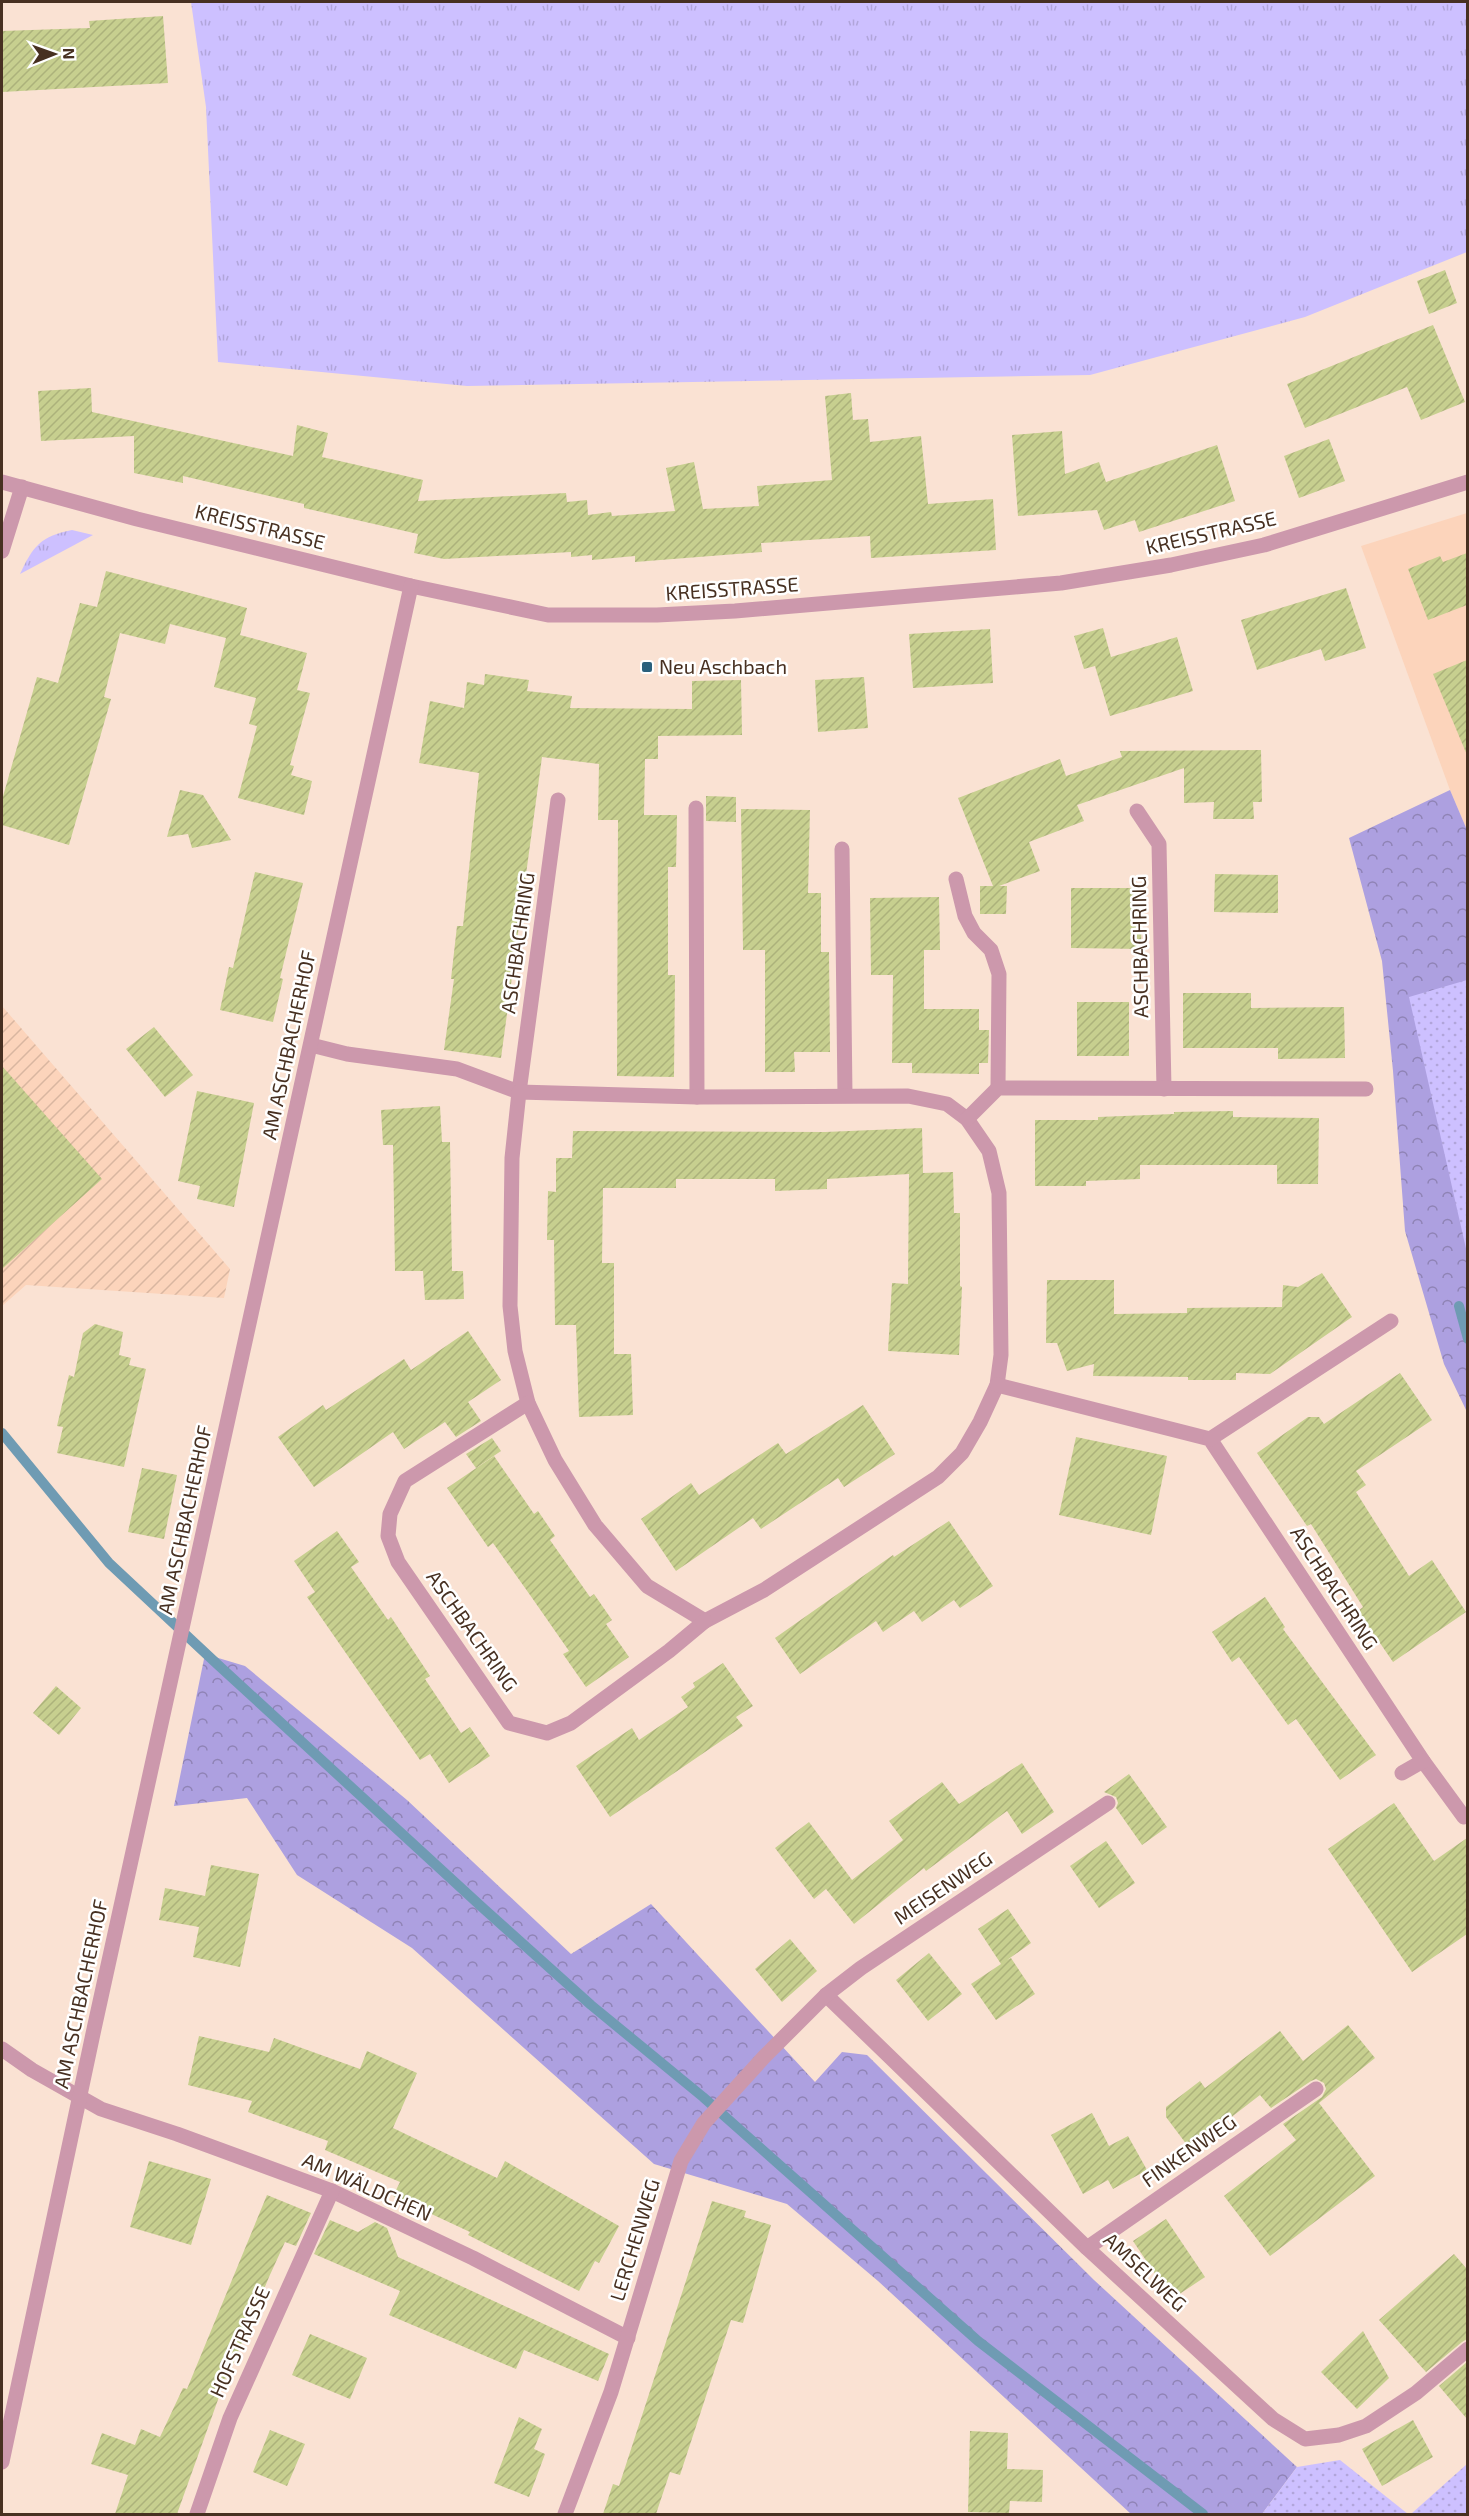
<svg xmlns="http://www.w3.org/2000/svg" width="1469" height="2516" viewBox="0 0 1469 2516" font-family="'Exo 2',sans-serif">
<defs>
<pattern id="industrial-furrows" width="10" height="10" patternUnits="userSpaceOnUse" patternTransform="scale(1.5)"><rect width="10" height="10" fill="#fcd4bb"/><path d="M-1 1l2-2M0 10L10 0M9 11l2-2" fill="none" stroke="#d9b6a0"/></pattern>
<pattern id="grass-tufts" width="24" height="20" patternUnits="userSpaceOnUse" patternTransform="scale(1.5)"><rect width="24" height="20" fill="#cdc0ff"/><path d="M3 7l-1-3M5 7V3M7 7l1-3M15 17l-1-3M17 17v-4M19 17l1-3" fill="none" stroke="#b1a5da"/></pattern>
<pattern id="forest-crowns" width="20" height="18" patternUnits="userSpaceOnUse" patternTransform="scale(1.5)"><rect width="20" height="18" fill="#ada0e0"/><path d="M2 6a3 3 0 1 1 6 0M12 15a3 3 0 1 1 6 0" fill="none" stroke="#8f83b5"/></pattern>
<pattern id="park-dots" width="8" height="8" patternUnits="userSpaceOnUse" patternTransform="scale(1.5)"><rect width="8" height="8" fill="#cdc0ff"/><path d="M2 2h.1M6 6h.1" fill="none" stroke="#b1a5da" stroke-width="1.8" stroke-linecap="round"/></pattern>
<pattern id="building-hatch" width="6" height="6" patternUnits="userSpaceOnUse" patternTransform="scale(1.5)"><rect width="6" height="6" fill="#c7cf8f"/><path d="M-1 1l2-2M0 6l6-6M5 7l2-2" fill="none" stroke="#acb27b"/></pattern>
</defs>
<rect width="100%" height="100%" fill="#fae2d3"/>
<path fill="#fcd4bb" d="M 1467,513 L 1467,830 L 1450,790 L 1361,546 Z"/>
<path fill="url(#industrial-furrows)" d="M 2,1006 L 230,1269 L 224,1298 L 26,1285 L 2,1306 Z"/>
<g fill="url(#grass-tufts)">
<path d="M 191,2 L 1467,2 L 1467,252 L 1305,317 L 1090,375 L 467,386 L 218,362 L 206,107 Z"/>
<path d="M 72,530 L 93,535 L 20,574 C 33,546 41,536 72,530 Z"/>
</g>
<g fill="url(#forest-crowns)">
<path d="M 1450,790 L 1467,830 L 1467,1412 L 1444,1364 L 1405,1231 L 1393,1071 L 1382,961 L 1349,838 Z"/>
<path d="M 205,1654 L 245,1666 L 407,1800 L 571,1954 L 651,1904 L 815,2082 L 842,2052 L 867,2055 L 1094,2280 L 1297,2467 L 1262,2514 L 1131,2514 L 878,2281 L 787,2204 L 654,2164 L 412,1948 L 297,1875 L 247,1798 L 174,1806 Z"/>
</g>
<g fill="url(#park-dots)">
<path d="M 1467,980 L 1468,980 L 1467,1253 L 1409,997 Z"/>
<path d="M 1340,2460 L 1408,2514 L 1262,2514 L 1297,2467 Z"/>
<path d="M 1467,2464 L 1467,2514 L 1411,2514 Z"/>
</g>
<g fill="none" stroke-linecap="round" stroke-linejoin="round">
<g stroke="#6f9bb3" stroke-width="10">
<path d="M 1459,1306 L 1468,1339"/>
<path d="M 2,1433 L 109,1563 L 216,1663 L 484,1909 L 591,2005 L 703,2097 L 978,2341 L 1203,2514"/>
</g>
</g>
<g fill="url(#building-hatch)">
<path d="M 163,16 L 168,83 L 2,92 L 2,31 L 90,28 L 89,21 Z"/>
<path d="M 1445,270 L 1457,303 L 1429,314 L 1417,281 Z"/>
<path d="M 1433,325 L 1465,402 L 1421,420 L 1407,387 L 1305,428 L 1287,384 Z"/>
<path d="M 91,388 L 92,412 L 293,456 L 297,425 L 328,433 L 322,457 L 423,480 L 418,501 L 566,493 L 567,502 L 587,500 L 588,515 L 611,512 L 612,516 L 675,511 L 666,468 L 694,462 L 703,509 L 759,506 L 757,486 L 832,480 L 825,396 L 851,393 L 853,420 L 868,419 L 870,442 L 921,436 L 928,504 L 993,499 L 996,550 L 871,558 L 870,536 L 761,543 L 762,552 L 635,562 L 635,556 L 592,560 L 592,555 L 571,557 L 571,552 L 444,559 L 414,553 L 418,534 L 304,508 L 304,504 L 183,476 L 183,483 L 134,473 L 134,436 L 41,441 L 38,391 Z"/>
<path d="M 1062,431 L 1065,474 L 1099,462 L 1106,482 L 1217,445 L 1235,501 L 1139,532 L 1135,520 L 1104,530 L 1097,510 L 1018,516 L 1012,435 Z"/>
<path d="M 1329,439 L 1345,481 L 1299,498 L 1284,456 Z"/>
<path d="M 1467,553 L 1467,605 L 1428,620 L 1408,569 L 1440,556 L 1443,562 Z"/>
<path d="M 106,571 L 247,608 L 240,635 L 307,653 L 297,690 L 310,693 L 290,765 L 294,766 L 291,775 L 312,781 L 304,815 L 238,798 L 257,726 L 249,724 L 256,698 L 214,687 L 226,638 L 170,624 L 165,644 L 120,633 L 104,697 L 111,699 L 69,845 L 2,825 L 2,800 L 37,677 L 58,683 L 80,603 L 97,607 Z"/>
<path d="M 1346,588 L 1366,648 L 1325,661 L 1321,649 L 1257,670 L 1241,620 Z"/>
<path d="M 1103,628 L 1111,657 L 1177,637 L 1193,691 L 1110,716 L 1095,666 L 1084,669 L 1074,636 Z"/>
<path d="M 990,629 L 993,683 L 913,688 L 909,634 Z"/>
<path d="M 1467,660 L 1467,755 L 1433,674 Z"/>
<path d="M 485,674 L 529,680 L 527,691 L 572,696 L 570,708 L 692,709 L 692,681 L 741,680 L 742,735 L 658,736 L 658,759 L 645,759 L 644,815 L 677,815 L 676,867 L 668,867 L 668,975 L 675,975 L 674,1077 L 617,1076 L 618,820 L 598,820 L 599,764 L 542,757 L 501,1058 L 444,1050 L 454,979 L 451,979 L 457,926 L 463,926 L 479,773 L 419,763 L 430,701 L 464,708 L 467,682 L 484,685 Z"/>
<path d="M 864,677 L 868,728 L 818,732 L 815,680 Z"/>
<path d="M 1261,750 L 1262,802 L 1253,802 L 1254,819 L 1213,819 L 1214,802 L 1184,803 L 1184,768 L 1077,805 L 1084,821 L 1029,842 L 1040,871 L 999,886 L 1007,886 L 1006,914 L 980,914 L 980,886 L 993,886 L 958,798 L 1060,759 L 1066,776 L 1122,757 L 1120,751 Z"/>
<path d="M 180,790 L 203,795 L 231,840 L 192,848 L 188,834 L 167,837 Z"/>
<path d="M 706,796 L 736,797 L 736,822 L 706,821 Z"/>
<path d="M 741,809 L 810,810 L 808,893 L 821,893 L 821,952 L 829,952 L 830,1052 L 794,1052 L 795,1072 L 765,1072 L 765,950 L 743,950 Z"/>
<path d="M 255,872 L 303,883 L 280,978 L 283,979 L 273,1022 L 220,1010 L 229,967 L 233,968 Z"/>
<path d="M 1215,874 L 1278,875 L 1278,913 L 1214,912 Z"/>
<path d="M 1071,888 L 1142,888 L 1141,949 L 1071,948 Z"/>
<path d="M 939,897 L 940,950 L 924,950 L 924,1009 L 979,1009 L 979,1030 L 989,1030 L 988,1063 L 979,1063 L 979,1074 L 912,1073 L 912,1063 L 892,1063 L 893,975 L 871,975 L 870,898 Z"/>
<path d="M 1183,993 L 1251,993 L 1251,1008 L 1344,1007 L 1345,1058 L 1278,1059 L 1278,1048 L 1183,1048 Z"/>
<rect x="1077" y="1002" width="52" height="54"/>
<path d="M 154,1027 L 193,1075 L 165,1097 L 126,1049 Z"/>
<path d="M 2,1066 L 102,1179 L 2,1269 Z"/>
<path d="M 197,1091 L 254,1103 L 234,1207 L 197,1199 L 200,1186 L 178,1181 Z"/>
<path d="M 440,1106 L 442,1142 L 450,1142 L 452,1271 L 463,1271 L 464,1299 L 425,1300 L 423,1271 L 395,1271 L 393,1145 L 383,1145 L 381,1110 Z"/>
<path d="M 1233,1111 L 1233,1117 L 1319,1118 L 1318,1184 L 1277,1184 L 1277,1165 L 1140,1165 L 1140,1179 L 1086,1181 L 1086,1186 L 1035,1186 L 1035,1120 L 1098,1120 L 1098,1117 L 1174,1114 L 1174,1112 Z"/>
<path d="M 922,1128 L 923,1173 L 953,1172 L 954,1213 L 960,1213 L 960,1286 L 962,1287 L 959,1355 L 888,1351 L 892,1283 L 908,1284 L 909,1174 L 827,1179 L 827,1189 L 775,1191 L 775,1179 L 676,1179 L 676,1188 L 603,1188 L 602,1263 L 614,1263 L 614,1354 L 631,1354 L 633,1415 L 579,1417 L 576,1325 L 555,1325 L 554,1240 L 547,1240 L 548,1191 L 556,1192 L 556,1158 L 572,1158 L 573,1131 L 825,1132 Z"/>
<path d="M 1322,1273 L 1352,1317 L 1270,1374 L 1236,1373 L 1236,1380 L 1188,1380 L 1188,1377 L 1093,1376 L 1094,1364 L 1067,1371 L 1057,1343 L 1046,1343 L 1047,1280 L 1114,1280 L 1114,1314 L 1187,1313 L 1187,1308 L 1282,1307 L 1283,1285 L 1298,1287 Z"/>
<path d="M 95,1324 L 123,1332 L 119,1355 L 131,1358 L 129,1365 L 146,1369 L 124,1467 L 57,1453 L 63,1427 L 57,1426 L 69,1375 L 74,1377 L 83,1333 Z"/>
<path d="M 468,1331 L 501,1380 L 468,1402 L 481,1421 L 456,1437 L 445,1422 L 404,1449 L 393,1432 L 314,1487 L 278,1437 L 323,1405 L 326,1410 L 404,1359 L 411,1370 Z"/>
<path d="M 1400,1373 L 1432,1420 L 1356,1471 L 1366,1485 L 1356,1492 L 1409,1576 L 1432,1560 L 1466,1612 L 1393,1662 L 1358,1611 L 1363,1607 L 1311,1524 L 1307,1526 L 1257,1453 L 1308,1417 L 1319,1417 L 1324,1424 Z"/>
<path d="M 863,1405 L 895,1454 L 844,1487 L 838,1478 L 761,1529 L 753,1518 L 676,1571 L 641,1519 L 691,1483 L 699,1495 L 778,1443 L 786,1454 Z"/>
<path d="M 1076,1437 L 1167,1456 L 1151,1535 L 1059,1515 Z"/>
<path d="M 492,1438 L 501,1451 L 476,1468 L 466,1454 Z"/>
<path d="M 494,1456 L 534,1514 L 538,1511 L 555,1536 L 550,1540 L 590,1597 L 594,1594 L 612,1620 L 606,1624 L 629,1657 L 586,1687 L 563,1654 L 569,1651 L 530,1595 L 493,1543 L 488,1547 L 447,1488 Z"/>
<path d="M 142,1468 L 177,1475 L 164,1539 L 128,1532 Z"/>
<path d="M 949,1521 L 993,1586 L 960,1608 L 954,1600 L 922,1622 L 914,1611 L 883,1632 L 876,1621 L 800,1674 L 775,1638 L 893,1555 L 894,1557 Z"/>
<path d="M 337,1531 L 359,1562 L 351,1567 L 388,1620 L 391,1617 L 430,1676 L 425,1679 L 461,1733 L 470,1727 L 490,1756 L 449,1783 L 430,1754 L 420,1760 L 307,1597 L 315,1592 L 294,1561 Z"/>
<path d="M 1265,1597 L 1285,1627 L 1283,1629 L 1376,1755 L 1340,1780 L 1296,1719 L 1288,1725 L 1239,1657 L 1232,1662 L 1212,1632 Z"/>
<path d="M 723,1663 L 753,1706 L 736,1717 L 743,1726 L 610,1817 L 576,1766 L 632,1728 L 639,1740 L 688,1707 L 681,1697 L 695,1687 L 693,1683 Z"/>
<path d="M 56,1686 L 81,1708 L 59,1735 L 33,1713 Z"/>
<path d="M 1022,1763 L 1054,1812 L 1022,1834 L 1007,1811 L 926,1871 L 924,1868 L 854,1924 L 826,1889 L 814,1899 L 775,1848 L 809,1822 L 852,1880 L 903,1840 L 889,1821 L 942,1782 L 959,1804 Z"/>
<path d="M 1129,1774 L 1167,1827 L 1142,1845 L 1116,1808 L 1118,1803 L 1116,1797 L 1104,1792 Z"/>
<path d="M 1394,1803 L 1434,1861 L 1467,1838 L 1467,1934 L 1412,1972 L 1328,1849 Z"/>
<path d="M 1106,1841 L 1135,1883 L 1099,1908 L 1070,1866 Z"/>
<path d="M 211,1865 L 259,1874 L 240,1967 L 193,1957 L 199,1927 L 159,1920 L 165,1888 L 205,1896 Z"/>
<path d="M 1008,1909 L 1031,1943 L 1007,1960 L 1011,1958 L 1035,1994 L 996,2020 L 971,1984 L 1001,1964 L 978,1929 Z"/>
<path d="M 790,1939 L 817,1971 L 782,2002 L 755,1969 Z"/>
<path d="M 929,1953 L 962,1994 L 928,2021 L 896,1980 Z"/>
<path d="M 1348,2025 L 1375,2058 L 1319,2103 L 1375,2176 L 1270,2256 L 1224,2196 L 1296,2140 L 1283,2124 L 1322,2097 L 1326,2089 L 1324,2083 L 1316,2079 L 1311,2081 L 1271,2108 L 1260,2095 L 1190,2149 L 1166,2117 L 1166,2107 L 1200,2081 L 1205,2088 L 1280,2031 L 1303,2061 Z"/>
<path d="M 199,2036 L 269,2052 L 274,2038 L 360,2069 L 367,2051 L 417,2073 L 393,2128 L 497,2178 L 505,2161 L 619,2226 L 599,2263 L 595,2261 L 579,2291 L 468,2235 L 470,2232 L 393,2196 L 400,2182 L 325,2150 L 328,2141 L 248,2112 L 252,2101 L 188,2085 Z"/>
<path d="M 1092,2113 L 1109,2146 L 1128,2136 L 1147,2170 L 1113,2189 L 1108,2180 L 1083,2194 L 1051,2135 Z"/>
<path d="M 149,2161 L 211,2179 L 191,2245 L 130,2227 Z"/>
<path d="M 267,2195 L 311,2213 L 296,2246 L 285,2242 L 269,2277 L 231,2369 L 229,2369 L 177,2514 L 115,2514 L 128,2475 L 91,2464 L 102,2433 L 135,2445 L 141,2429 L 160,2437 L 183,2388 L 187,2389 Z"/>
<path d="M 712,2201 L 746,2211 L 744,2217 L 771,2225 L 743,2323 L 731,2320 L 680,2475 L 670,2472 L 656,2514 L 603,2514 L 613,2484 L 619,2486 Z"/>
<path d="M 1166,2219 L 1205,2277 L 1172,2299 L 1133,2241 Z"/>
<path d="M 330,2220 L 358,2232 L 375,2222 L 387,2228 L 398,2257 L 609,2354 L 598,2381 L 524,2350 L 516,2369 L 389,2315 L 400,2291 L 314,2254 Z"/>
<path d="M 1454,2254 L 1467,2269 L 1467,2339 L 1462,2342 L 1426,2372 L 1379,2320 Z"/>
<path d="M 1363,2331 L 1389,2378 L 1357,2409 L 1321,2372 Z"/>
<path d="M 310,2334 L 367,2358 L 350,2399 L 292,2375 Z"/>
<path d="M 1467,2362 L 1467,2419 L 1439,2386 Z"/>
<path d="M 519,2417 L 542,2429 L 534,2449 L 545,2454 L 529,2497 L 494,2483 Z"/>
<path d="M 1413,2420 L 1433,2457 L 1382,2486 L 1362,2449 Z"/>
<path d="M 270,2430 L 305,2444 L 287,2486 L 253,2472 Z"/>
<path d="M 970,2431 L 1008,2433 L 1007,2469 L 1043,2470 L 1042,2502 L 1010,2501 L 1009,2513 L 968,2512 Z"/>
</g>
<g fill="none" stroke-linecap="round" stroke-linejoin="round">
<g stroke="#cc98ac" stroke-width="15">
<path d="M 2,551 L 22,487"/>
<path d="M 696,808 L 697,1097"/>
<path d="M 1137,811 L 1159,844 L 1164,1089"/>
<path d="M 842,849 L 845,1095"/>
<path d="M 956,879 L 965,916 L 974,933 L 991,950 L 999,974 L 998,1088"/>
<path d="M 311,1045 L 347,1054 L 457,1069 L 519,1092 L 558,800"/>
<path d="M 519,1092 L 697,1097 L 908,1096 L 947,1104 L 967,1119 L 989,1151 L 999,1193 L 1001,1355 L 997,1385 L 980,1422 L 962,1453 L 938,1477 L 764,1590 L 705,1621 L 647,1586 L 595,1525 L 555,1460 L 528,1403 L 515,1351 L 510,1306 L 512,1158 Z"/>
<path d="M 967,1119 L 998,1088 L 1366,1089"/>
<path d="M 997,1385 L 1210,1439 L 1423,1761 L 1464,1817"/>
<path d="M 528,1403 L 405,1481 L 390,1514 L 388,1536 L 398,1562 L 509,1723 L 547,1733 L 571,1723 L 669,1651 L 705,1621"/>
<path d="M 1210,1439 L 1391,1321"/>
<path d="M 1402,1773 L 1423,1761"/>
<path d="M 826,1995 L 1087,2248 L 1273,2419 L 1305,2439 L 1339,2435 L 1366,2426 L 1416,2393 L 1468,2349"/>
<path d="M 2,2049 L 32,2070 L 101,2109 L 177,2134 L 332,2191 L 473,2258 L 628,2338"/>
<path d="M 1087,2248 L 1316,2089"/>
<path d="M 197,2514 L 230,2418 L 332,2191"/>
<path d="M 565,2514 L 611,2392 L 681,2161 L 704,2123 L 764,2057 L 826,1995 L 861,1968 L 1108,1803"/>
</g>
<g stroke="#cc98ac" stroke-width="15">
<path d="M 2,482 L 137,519 L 411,586 L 548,615 L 657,615 L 735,611 L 1061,583 L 1171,565 L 1264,545 L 1468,482"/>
<path d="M 2,2462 L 94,2029 L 411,586"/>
</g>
</g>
<rect fill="#2a607c" stroke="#fff" stroke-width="2" x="641" y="661" width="12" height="12" rx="3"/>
<g text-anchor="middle" stroke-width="5" stroke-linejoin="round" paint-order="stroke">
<g font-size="20" fill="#473021" stroke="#fff">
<text transform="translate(260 527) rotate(14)" y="7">KREISSTRASSE</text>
<text transform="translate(1211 533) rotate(-13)" y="7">KREISSTRASSE</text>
<text transform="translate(732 589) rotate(-4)" y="7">KREISSTRASSE</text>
<text transform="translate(518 943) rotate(-82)" y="7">ASCHBACHRING</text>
<text transform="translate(1140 947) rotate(-91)" y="7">ASCHBACHRING</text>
<text transform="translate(289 1045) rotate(-78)" y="7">AM ASCHBACHERHOF</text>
<text transform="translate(185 1520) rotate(-78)" y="7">AM ASCHBACHERHOF</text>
<text transform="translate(1334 1588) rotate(57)" y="7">ASCHBACHRING</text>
<text transform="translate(472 1631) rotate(55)" y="7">ASCHBACHRING</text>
<text transform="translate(943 1888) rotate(-34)" y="7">MEISENWEG</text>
<text transform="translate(81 1994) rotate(-78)" y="7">AM ASCHBACHERHOF</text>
<text transform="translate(1189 2151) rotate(-35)" y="7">FINKENWEG</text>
<text transform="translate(367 2187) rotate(24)" y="7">AM WÄLDCHEN</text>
<text transform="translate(635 2240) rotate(-73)" y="7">LERCHENWEG</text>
<text transform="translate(1145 2272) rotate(43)" y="7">AMSELWEG</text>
<text transform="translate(240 2342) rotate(-66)" y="7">HOFSTRASSE</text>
</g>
<g font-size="20" fill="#473021" stroke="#fff" text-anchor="start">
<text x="659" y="674">Neu Aschbach</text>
</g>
</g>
<rect width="1469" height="2516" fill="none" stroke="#473021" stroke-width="6"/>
<g transform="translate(54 54) rotate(89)" stroke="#ffffff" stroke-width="4.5" paint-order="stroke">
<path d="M0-4.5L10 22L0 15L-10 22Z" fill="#473021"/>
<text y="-9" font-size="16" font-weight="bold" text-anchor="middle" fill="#473021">N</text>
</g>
</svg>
